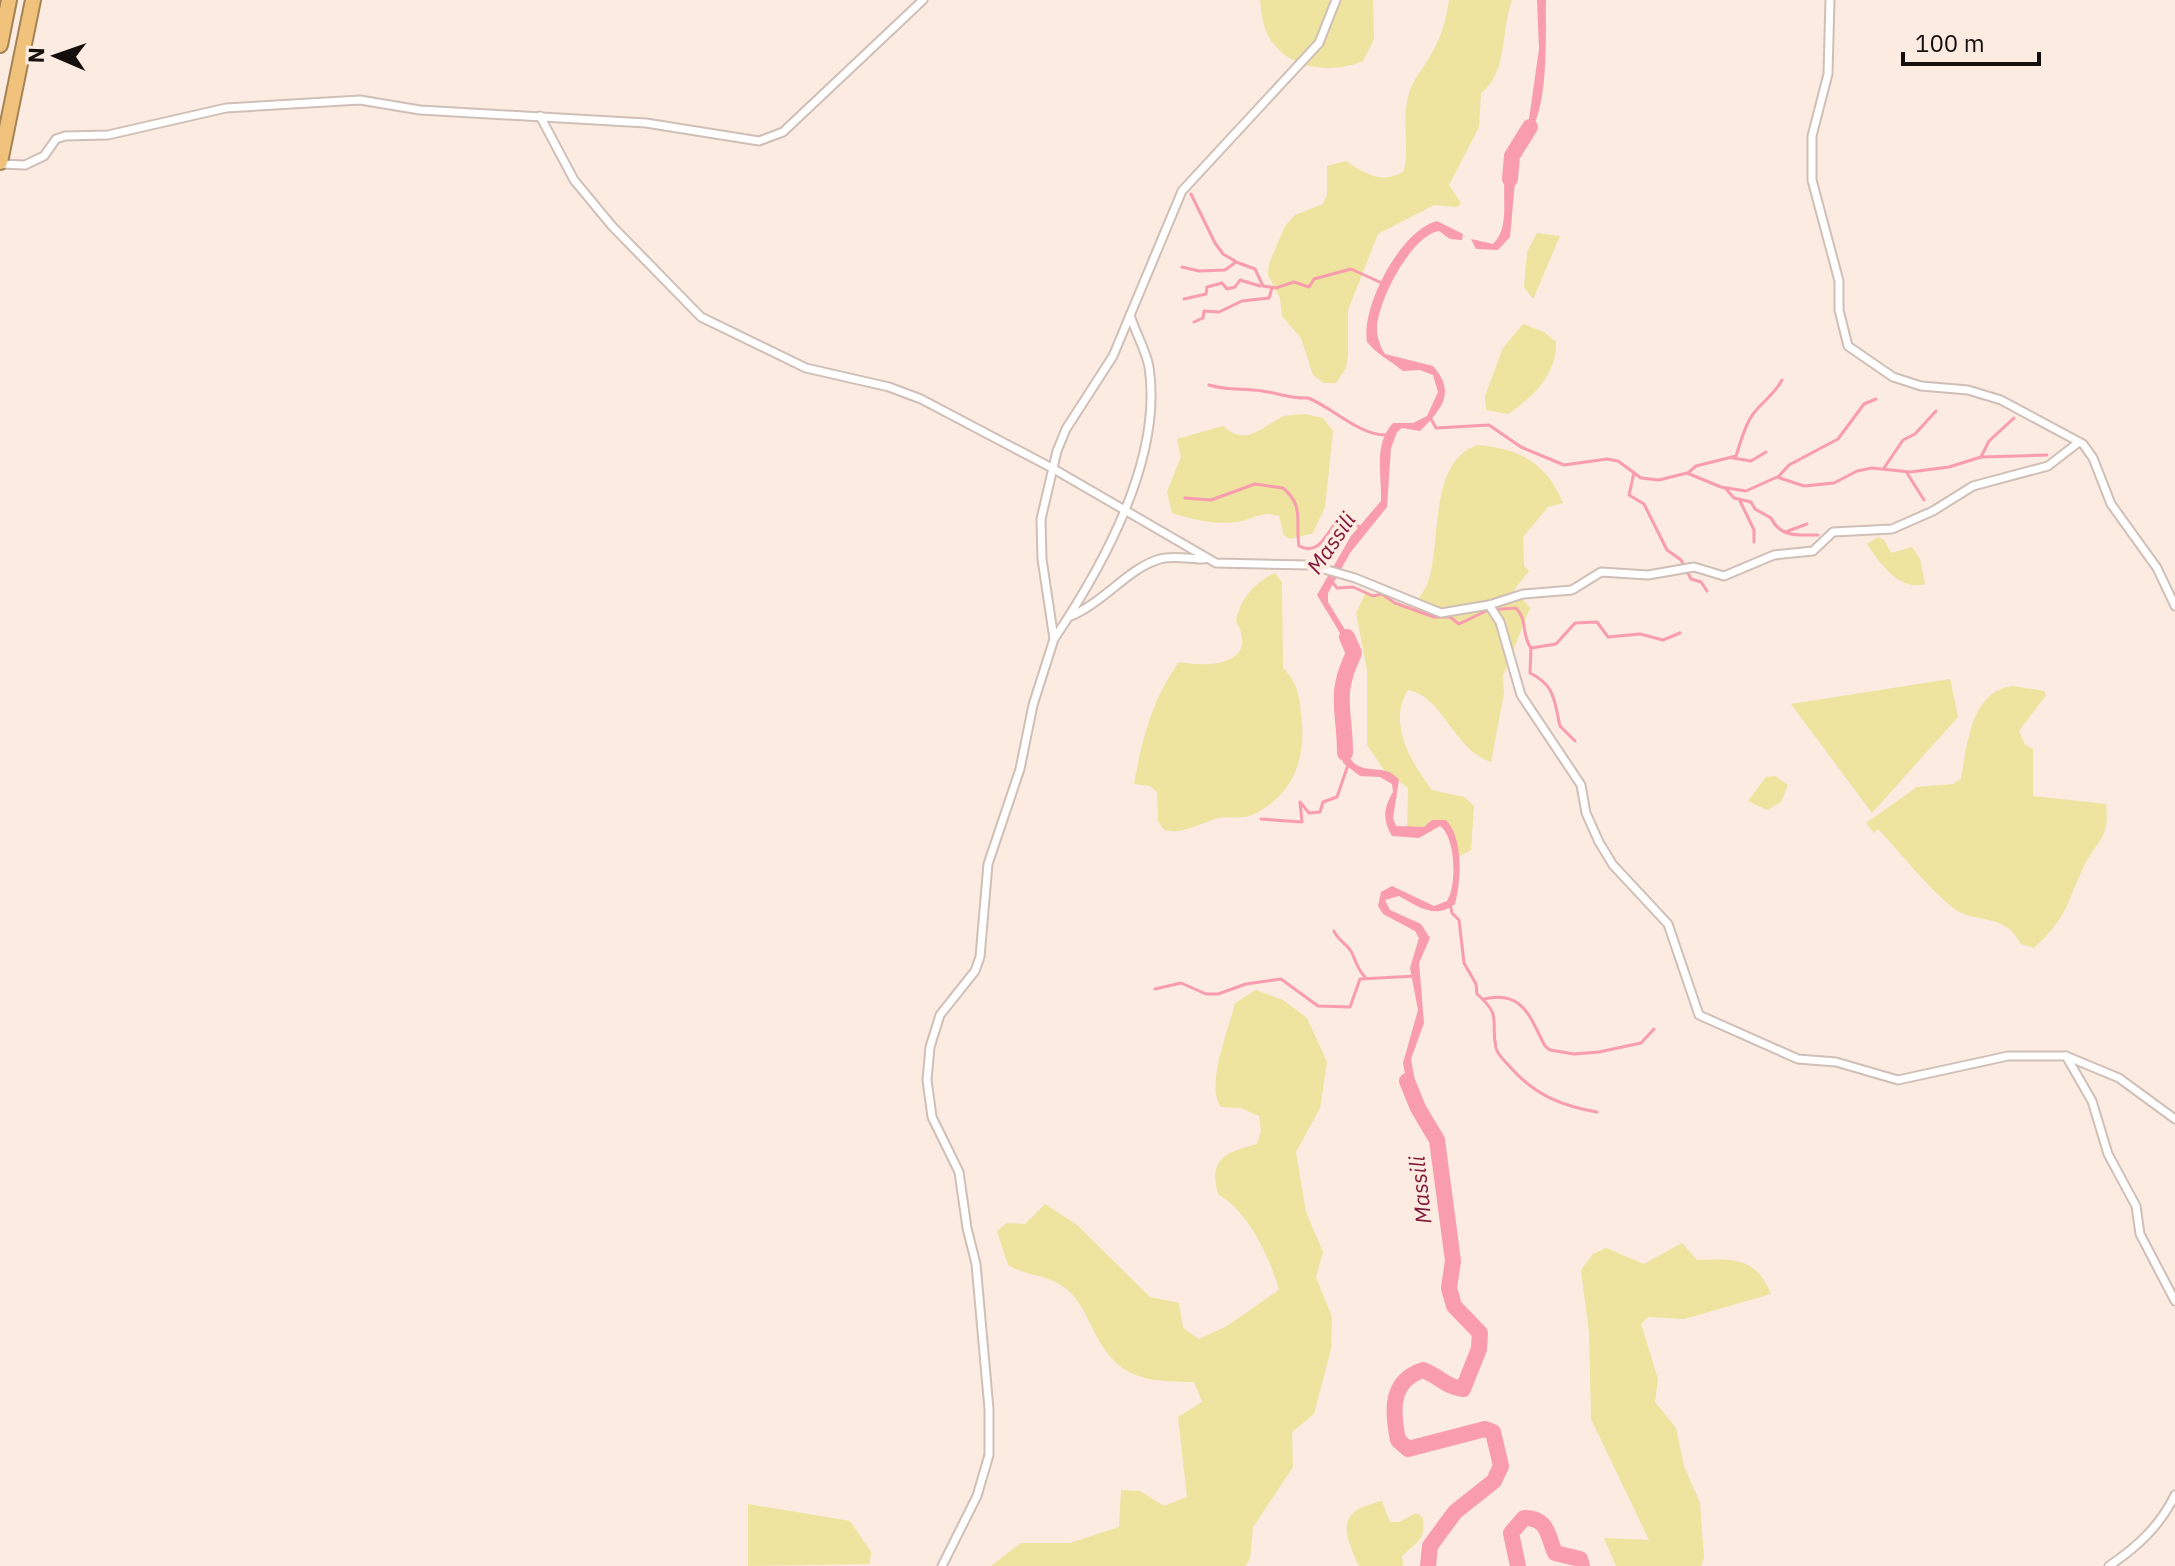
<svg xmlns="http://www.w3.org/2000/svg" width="2175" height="1566" viewBox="0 0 2175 1566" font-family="'IBM Plex Sans',sans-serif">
<rect width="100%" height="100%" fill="#fbebe1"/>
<g fill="#eee39f">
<path d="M 1260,0 L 1373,0 L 1374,39 L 1363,61 C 1332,74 1288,70 1269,37 C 1263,27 1261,11 1260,0 Z"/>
<path d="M 1449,0 L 1512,0 C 1501,28 1508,73 1481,93 L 1479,127 L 1449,185 L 1461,203 L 1457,207 L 1434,205 L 1378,234 L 1348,310 L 1348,356 L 1346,368 L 1336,383 L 1324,383 L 1313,375 L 1301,338 L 1282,316 L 1280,298 L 1268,275 L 1269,264 L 1285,226 L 1295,215 L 1323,204 L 1327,195 L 1327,166 L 1346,161 C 1365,174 1383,185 1404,171 C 1409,146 1402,121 1408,97 C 1412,80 1424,68 1432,53 C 1442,36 1446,19 1449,0 Z"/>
<path d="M 1537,233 L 1560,236 L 1533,299 L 1524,287 L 1527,252 Z"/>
<path d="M 1523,324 L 1544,332 L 1556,342 C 1557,374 1533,397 1508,414 L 1486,410 L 1485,396 L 1503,348 Z"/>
<path d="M 1305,414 L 1323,418 L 1333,431 L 1325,507 L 1313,533 L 1290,539 L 1284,535 L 1279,516 C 1262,511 1258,517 1242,521 C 1218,526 1195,520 1172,513 L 1167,492 L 1181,457 L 1177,439 L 1223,426 C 1245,446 1258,430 1280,418 C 1287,414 1297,415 1305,414 Z"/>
<path d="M 1478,445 C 1520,449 1547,463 1563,503 L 1548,507 L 1523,537 L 1524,566 L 1529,571 L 1514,590 L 1530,608 L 1503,676 L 1504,693 L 1491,762 C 1452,748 1443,696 1408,690 C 1387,724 1411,762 1432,790 L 1464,797 L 1474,806 L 1471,850 L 1458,857 L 1452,830 L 1432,820 L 1424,827 L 1407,828 L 1408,788 L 1384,770 L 1367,745 L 1367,670 L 1356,613 L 1365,594 L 1382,594 L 1395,603 L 1414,607 C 1419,598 1426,589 1429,579 C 1441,541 1429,460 1478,445 Z"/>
<path d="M 1878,537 L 1884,540 L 1891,553 L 1912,547 L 1920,559 L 1925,584 C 1900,592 1879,562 1867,544 Z"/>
<path d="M 1275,573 L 1282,582 L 1283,668 C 1297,682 1299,694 1301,713 C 1307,756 1295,795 1252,815 C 1241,820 1227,815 1215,819 C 1199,824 1179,836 1163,829 L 1158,821 L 1157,792 L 1150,786 L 1134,784 C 1142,740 1152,699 1179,662 C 1210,668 1260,664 1236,621 C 1240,599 1254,583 1275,573 Z"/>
<path d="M 1950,679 L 1958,717 L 1872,813 L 1791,704 Z"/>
<path d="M 2013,686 L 2044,691 L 2046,695 L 2019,731 L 2025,745 L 2033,749 L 2033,796 L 2106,804 C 2110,840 2096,840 2083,868 C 2065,907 2068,916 2034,948 L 2021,944 C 2003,910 1976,926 1952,907 C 1925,885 1902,854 1878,829 L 1874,833 L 1866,823 L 1917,787 L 1953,784 L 1961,779 C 1967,747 1970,691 2013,686 Z"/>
<path d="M 1775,776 L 1788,785 L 1781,802 L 1767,810 L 1748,801 L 1766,777 Z"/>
<path d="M 1256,990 L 1283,1000 L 1307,1018 L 1327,1062 L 1320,1108 L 1296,1152 L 1306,1212 L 1323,1252 L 1316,1277 L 1332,1317 L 1331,1349 L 1314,1414 L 1292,1432 L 1293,1467 L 1253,1527 L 1250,1559 L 1245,1566 L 991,1566 L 1021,1543 L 1070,1543 L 1119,1527 L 1121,1490 L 1140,1491 L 1164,1506 L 1187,1497 L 1178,1417 L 1202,1402 L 1194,1382 C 1144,1382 1116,1378 1093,1329 C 1085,1314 1079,1298 1065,1288 C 1049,1275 1026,1276 1008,1265 L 997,1231 L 1007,1223 L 1025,1224 L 1045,1204 L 1077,1225 L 1150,1297 L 1179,1303 L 1183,1328 L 1199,1339 L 1227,1326 L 1279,1290 C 1270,1258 1249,1212 1218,1194 C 1208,1158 1227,1152 1257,1144 L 1261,1131 L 1259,1116 L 1241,1108 L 1221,1107 C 1205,1085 1229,1029 1235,1003 Z"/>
<path d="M 1682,1243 L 1697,1260 C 1734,1259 1755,1256 1771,1294 L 1684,1319 L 1648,1317 L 1641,1324 L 1658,1379 L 1655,1402 L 1676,1428 L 1684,1466 L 1700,1503 L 1704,1558 L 1701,1566 L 1616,1566 L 1604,1538 L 1649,1540 L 1591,1419 L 1589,1332 L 1581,1270 L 1593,1254 L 1606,1248 L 1644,1264 Z"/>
<path d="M 1382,1501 L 1390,1522 L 1399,1522 L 1416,1513 L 1423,1518 C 1426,1541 1416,1542 1402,1556 L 1403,1566 L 1359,1566 C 1342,1530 1337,1511 1382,1501 Z"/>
<path d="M 748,1504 L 850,1521 L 871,1552 L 870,1564 L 748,1566 Z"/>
</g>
<g fill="#f89cae">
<path d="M 1537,0 L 1546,0 C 1545,35 1551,123 1520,143 L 1528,126 L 1539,49 Z"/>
<path d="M 1517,160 L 1510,237 L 1498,250 L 1476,249 L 1471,239 L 1493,244 C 1514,224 1497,187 1509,161 Z"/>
<path d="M 1437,221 L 1463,234 L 1462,240 L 1450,239 L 1439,231 C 1411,235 1376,304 1377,330 C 1377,338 1381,348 1385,354 L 1433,366 C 1457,393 1441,410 1420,431 L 1402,428 L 1397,432 L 1391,448 L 1387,507 L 1350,553 L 1328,593 L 1328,602 L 1358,651 L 1355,657 L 1349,656 L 1343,638 L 1317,595 L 1351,536 L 1381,501 C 1382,474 1373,445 1393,423 L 1413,423 L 1427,416 L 1438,392 L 1433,375 L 1420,370 L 1403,371 C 1390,360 1379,356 1367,342 C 1361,306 1401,230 1437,221 Z"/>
<path d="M 1341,728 C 1352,736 1343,752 1353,762 C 1366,775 1387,763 1399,780 L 1393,818 L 1396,826 L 1424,827 L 1432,820 L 1446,820 C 1464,839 1461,881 1455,904 C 1436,920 1417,906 1399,896 L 1385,900 L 1390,910 L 1421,924 L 1430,938 L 1419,963 L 1424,1023 L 1411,1059 L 1418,1098 L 1410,1101 L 1403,1063 L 1418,1010 L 1410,968 L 1419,938 L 1415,931 L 1383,914 L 1378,906 L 1381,892 L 1392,886 L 1434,906 L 1447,901 C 1457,886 1456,837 1440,826 L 1419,838 L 1392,836 C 1382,820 1384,807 1393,792 L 1392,784 L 1380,777 L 1360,776 L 1343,763 Z"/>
</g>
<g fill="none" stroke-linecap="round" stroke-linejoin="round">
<g stroke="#f89cae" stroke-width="3">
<path d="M 1191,194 L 1215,243 L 1223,254 L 1235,261"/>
<path d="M 1182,267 L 1199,271 L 1225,270 L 1236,262 L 1255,269 L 1263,286 L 1276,288 L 1294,282 L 1309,287 L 1314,279 L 1351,269 L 1384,284"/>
<path d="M 1184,299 L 1206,294 L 1207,287 L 1222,283 L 1227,289 L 1235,287 L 1240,280 L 1260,286"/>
<path d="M 1194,322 L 1203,318 L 1204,311 L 1219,312 L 1242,301 L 1269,298 L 1272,288"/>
<path d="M 1209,385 C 1228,391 1243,388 1262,391 C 1279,393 1290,399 1308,398 C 1332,407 1358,435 1386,435"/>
<path d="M 1431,419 L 1436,428 L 1489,425 L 1521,447 L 1564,465 L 1607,459 L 1618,461 L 1641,478 L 1659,480 L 1687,473 L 1721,487 L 1746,491 L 1777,477 L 1804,486 L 1834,483 L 1857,471 L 1872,468 L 1910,472 L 1949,467 L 1981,457 L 2047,455"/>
<path d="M 1981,457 L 1989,441 L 2014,418"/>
<path d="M 1733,458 L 1751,461 L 1766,452"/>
<path d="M 1884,468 L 1903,440 L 1915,434 L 1936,411"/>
<path d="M 1689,472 L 1696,466 L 1736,456 C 1741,442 1744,426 1753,414 C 1763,401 1774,395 1782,380"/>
<path d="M 1634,473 L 1629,495 L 1644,504 L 1667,550 L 1681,560 L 1691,579 L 1701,582 L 1707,591"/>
<path d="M 1907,473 L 1924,500"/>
<path d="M 1779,476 L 1789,465 L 1838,439 L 1864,404 L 1876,399"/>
<path d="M 1726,489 L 1734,498 L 1751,502 L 1755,509 L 1771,518 C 1781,538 1797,535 1818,535"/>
<path d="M 1185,498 L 1211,500 L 1255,484 L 1283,488 C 1305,506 1295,523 1299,546 C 1320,557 1327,531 1339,519 L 1346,518 L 1361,528"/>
<path d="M 1740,501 L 1754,530 L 1754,542"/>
<path d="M 1785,532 L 1807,524"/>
<path d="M 1333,583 L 1337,588 L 1353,587 L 1373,596 L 1382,594 L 1395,603 L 1434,617 L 1450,617 L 1459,624 L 1488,610 L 1516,608 C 1528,620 1521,635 1531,648 L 1556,644 L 1575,623 L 1597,622 L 1608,637 L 1640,634 L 1663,640 L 1680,633"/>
<path d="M 1531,648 L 1530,673 C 1556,686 1554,701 1560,726 L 1575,741"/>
<path d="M 1261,819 L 1302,822 L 1300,802 L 1309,813 L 1320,812 L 1323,802 L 1337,797 L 1348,765"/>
<path d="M 1450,904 L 1452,913 L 1459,920 L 1464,963 L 1476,984 L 1477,994 C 1503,1017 1490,1019 1496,1048 C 1498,1056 1506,1062 1511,1068 C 1535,1095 1562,1106 1597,1112"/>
<path d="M 1334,931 C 1338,941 1348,944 1352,953 C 1356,962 1358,970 1365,977"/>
<path d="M 1155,989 L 1181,983 L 1206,994 L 1218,994 L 1246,984 L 1281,979 L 1318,1006 L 1350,1007 L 1360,979 L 1416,976"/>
<path d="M 1484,999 C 1524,990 1530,1018 1545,1046 L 1550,1050 L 1574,1054 L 1599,1052 L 1641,1043 L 1654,1029"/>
</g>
<g stroke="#f89cae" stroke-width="16">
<path d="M 1510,179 L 1512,156 L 1530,127"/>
<path d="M 1345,753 C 1345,708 1333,697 1354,653 L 1347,637"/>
<path d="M 1407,1081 L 1418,1108 L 1437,1140 L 1453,1261 L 1449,1288 L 1454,1306 L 1480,1333 L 1479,1349 L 1463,1389 C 1446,1387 1439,1376 1423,1370 C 1390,1381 1392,1410 1398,1440 L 1408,1449 L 1485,1429 L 1493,1432 L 1501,1466 L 1494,1481 L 1455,1512 L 1430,1546 L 1428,1566"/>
<path d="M 1518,1566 L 1511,1533 L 1524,1518 C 1548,1518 1547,1534 1555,1553 L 1580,1559 L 1582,1566"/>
</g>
<defs>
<g id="street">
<path d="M 1830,0 L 1828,74 L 1812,136 L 1812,180 L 1839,281 L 1839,310 L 1848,346 L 1893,377 L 1921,386 L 1968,390 L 2001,400 L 2083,444 L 2093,458 L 2111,504 L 2157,568 L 2175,606"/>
<path d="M 540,116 L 574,180 L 612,226 L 701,317 L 806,368 L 889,387 L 921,399 L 1052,468 L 1216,563 L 1310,565 L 1355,578 L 1441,613 L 1489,605 L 1523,594 L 1572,590 L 1601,572 L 1648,575 L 1694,567 L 1724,576 L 1774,555 L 1813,551 L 1833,532 L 1892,529 L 1933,511 L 1973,486 L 2048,466 L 2079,442"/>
<path d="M 0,164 L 25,165 L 44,156 L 56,139 L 65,136 L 108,135 L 226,108 L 360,100 L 420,110 L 646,123 L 759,141 L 783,132 L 923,0"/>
<path d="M 1489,605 L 1500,622 L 1521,695 L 1581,785 L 1586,813 L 1599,842 L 1613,865 L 1668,924 L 1699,1015 L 1798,1059 L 1836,1062 L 1898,1080 L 2008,1056 L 2066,1056 L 2119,1078 L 2175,1119"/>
<path d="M 1071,616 C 1104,602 1130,567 1160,559 C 1173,555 1191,559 1204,559"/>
<path d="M 1054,639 C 1103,566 1163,458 1149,367 C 1146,350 1135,332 1130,315"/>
<path d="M 2066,1056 L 2092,1101 L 2108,1154 L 2136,1206 L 2140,1234 L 2175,1301"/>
<path d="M 942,1566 L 977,1496 L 989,1455 L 989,1409 L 976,1264 L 967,1228 L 959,1172 L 932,1117 L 927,1080 L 930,1047 L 940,1015 L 975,971 L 980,957 L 988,864 L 1020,769 L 1033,705 L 1054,639 L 1042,559 L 1041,519 L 1057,451 L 1066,429 L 1113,356 L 1182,191 L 1319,43 L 1336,0"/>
<path d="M 2109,1566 C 2137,1547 2160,1526 2175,1495"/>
</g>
<g id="highway">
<path d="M 0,45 L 9,0"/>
<path d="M 0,162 L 33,0"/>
</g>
</defs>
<use href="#street" stroke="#cfbfb6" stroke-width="11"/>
<use href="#highway" stroke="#a38355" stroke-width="18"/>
<use href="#street" stroke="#fff" stroke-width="7"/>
<use href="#highway" stroke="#f0c27c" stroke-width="14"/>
</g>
<g text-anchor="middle" stroke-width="8" stroke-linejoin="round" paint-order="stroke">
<g font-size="22" font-style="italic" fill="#83183b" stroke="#fbebe1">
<text transform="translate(1331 543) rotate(-56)" y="8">Massili</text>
<text transform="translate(1420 1190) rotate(-96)" y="8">Massili</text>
</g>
</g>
<g transform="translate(56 56) rotate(272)" stroke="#fbebe1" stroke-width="6" paint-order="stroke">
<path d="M0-6L14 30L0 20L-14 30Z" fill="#140f0c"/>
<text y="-12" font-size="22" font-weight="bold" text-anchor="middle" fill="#140f0c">N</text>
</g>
<path d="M1903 52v12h136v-12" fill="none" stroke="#140f0c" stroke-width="4"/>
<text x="1915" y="52" font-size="24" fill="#140f0c" stroke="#fbebe1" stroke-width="6" paint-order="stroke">100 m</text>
</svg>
